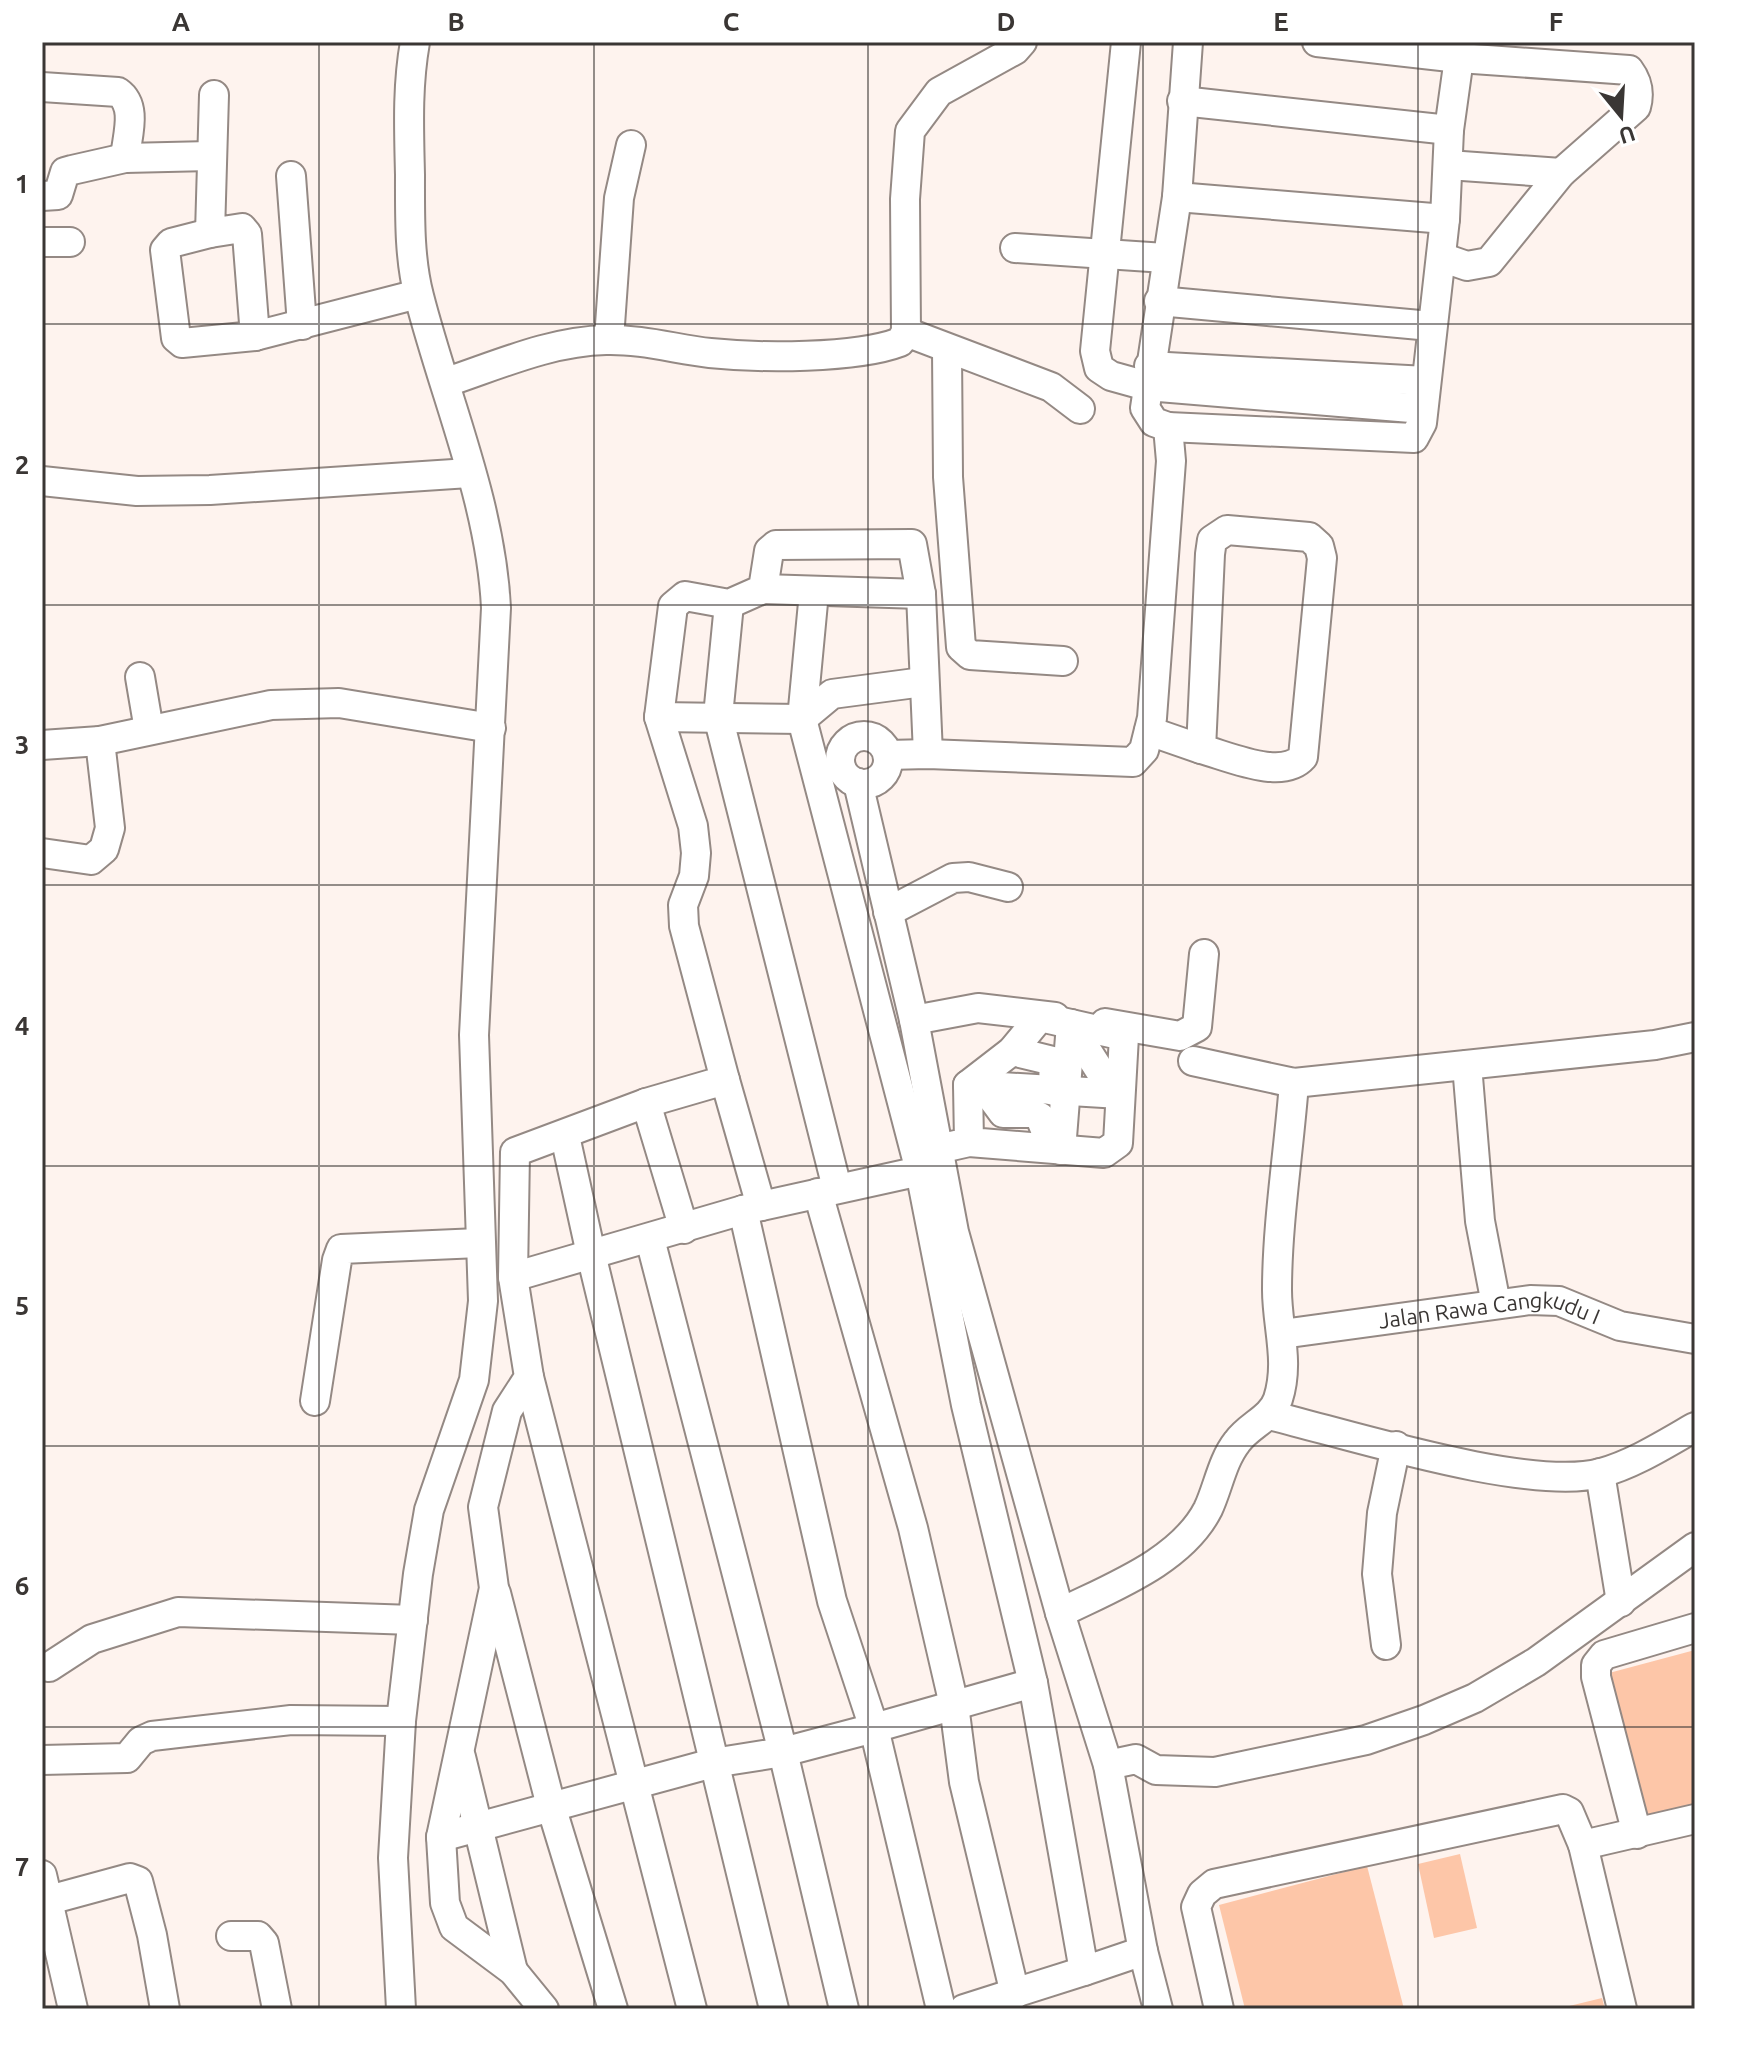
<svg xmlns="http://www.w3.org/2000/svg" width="1737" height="2051" viewBox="0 0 1737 2051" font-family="Ubuntu,sans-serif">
<rect width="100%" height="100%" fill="#fef3ee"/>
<g fill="#fdc6a8">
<path d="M 1695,1650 L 1695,1806 L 1647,1819 L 1609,1673 Z"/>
<path d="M 1460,1854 L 1477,1928 L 1434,1938 L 1418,1864 Z"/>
<path d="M 1367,1866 L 1404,2009 L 1245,2009 L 1219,1905 Z"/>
<path d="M 1602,1998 L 1605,2009 L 1561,2009 L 1561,2008 Z"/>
</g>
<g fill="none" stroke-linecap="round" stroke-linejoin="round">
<defs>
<g id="minor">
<path d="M 1126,42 L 1095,351 L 1099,368 L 1111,376 L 1147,386 L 1423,409"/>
<path d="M 1317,42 L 1459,58 L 1629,70 C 1638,82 1640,93 1636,107 L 1561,173 L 1489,262 L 1467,266 L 1441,257"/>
<path d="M 42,87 L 118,92 C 138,106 127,136 125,158"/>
<path d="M 214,95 L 210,233 L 242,228 L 247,234 L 255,336 L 418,294"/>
<path d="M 1182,101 L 1449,130"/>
<path d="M 1448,165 L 1561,173"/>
<path d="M 291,176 L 302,325"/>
<path d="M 42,196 L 58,195 L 65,172 L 72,170 L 125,158 L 210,156"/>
<path d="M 1177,197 L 1445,219"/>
<path d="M 210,233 L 171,243 L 165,250 L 176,338 L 182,343 L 255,336"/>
<path d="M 42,242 L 70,242"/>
<path d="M 1015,248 L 1165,258"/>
<path d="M 1159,301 L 1431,326"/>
<path d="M 906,332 L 1051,387 L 1080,409"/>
<path d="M 609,339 L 619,198 L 631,145"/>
<path d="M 947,350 L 948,477 L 961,647 L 970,655 L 1063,661"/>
<path d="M 1149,366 L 1426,381"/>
<path d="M 447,382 C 498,365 551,341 606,340 C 640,339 676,349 710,353 C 759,358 855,359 900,342 L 906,332 L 905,199 L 910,131 L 939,92 L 1015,50 L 1022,42"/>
<path d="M 1168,427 L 1414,438 L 1422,423 L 1445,219 L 1449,130 L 1459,58"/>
<path d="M 42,481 L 137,491 L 210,490 L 469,473"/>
<path d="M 1227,530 L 1309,537 L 1319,546 L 1322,558 L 1303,757 C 1282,781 1228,756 1201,749 L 1210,554 L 1212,540 Z"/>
<path d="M 763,589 L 921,594"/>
<path d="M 729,604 L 718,716 L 837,1188"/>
<path d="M 140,677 L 149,730"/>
<path d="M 659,717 L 802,719 L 832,694 L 923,682"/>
<path d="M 1149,731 L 1201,749"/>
<circle cx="864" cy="760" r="24"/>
<path d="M 42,745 L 100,741 L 271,705 L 339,703 L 491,728"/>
<path d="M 888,755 L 928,754 L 1133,762 L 1144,750 L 1152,718 L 1171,461 L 1168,427 L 1154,422 L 1145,408 L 1177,197 L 1188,42"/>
<path d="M 858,783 L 914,1020 L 954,1232 L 1060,1613 L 1108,1765 L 1143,1951 L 1158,2009"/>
<path d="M 42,853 L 91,860 L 104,849 L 110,828 L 100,741"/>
<path d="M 888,912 L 953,878 L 969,877 L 1008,887"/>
<path d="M 914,1020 L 978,1008 L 1055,1017"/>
<path d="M 1105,1023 L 1180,1036 L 1197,1027 L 1204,954"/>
<path d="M 1070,1046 L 1086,1049 L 1107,1082 L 1121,1075"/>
<path d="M 1012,1051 L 1053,1061 L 1054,1091"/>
<path d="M 1193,1061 L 1294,1083 L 1655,1045 L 1695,1037"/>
<path d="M 1467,1065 L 1480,1221 L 1496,1304"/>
<path d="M 725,1080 L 761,1206"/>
<path d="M 968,1085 L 1120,1094"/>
<path d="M 983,1086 L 1003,1113 L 1032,1113 L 1040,1117 L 1052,1147"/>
<path d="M 646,1103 L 684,1229"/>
<path d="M 565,1136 L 591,1254 L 774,2009"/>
<path d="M 938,1149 L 969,1142 L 1104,1153 L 1118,1143 L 1124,1036 L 1040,1017 L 1012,1051 L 968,1085 L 969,1142"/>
<path d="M 1061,1150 L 1071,1024"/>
<path d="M 920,1171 L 966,1405 L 1033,1683 L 1084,1971 L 1143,1951"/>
<path d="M 818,1193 L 913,1528 L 954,1705 L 964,1782 L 1015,1994"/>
<path d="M 743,1210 L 832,1601 L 874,1728 L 941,2009"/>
<path d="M 650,1239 L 783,1752 L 844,2009"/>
<path d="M 513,1277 L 743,1210 L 920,1171 L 802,719 L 814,592"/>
<path id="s1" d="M 1282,1334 L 1530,1300 L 1559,1301 L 1620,1326 L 1695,1339"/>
<path d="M 529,1377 L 692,2009"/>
<path d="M 315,1401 L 337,1260 L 341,1249 L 479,1243"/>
<path d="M 1269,1415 C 1348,1434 1528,1492 1601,1473 C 1634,1464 1665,1444 1695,1427"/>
<path d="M 1600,1473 L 1621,1602"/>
<path d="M 496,1593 L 551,1806 L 613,2009"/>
<path d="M 1060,1613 C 1110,1588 1181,1562 1208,1509 C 1218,1488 1222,1461 1237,1442 C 1249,1425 1271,1419 1278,1399 C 1290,1362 1277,1327 1277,1290 C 1277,1224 1289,1149 1294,1083"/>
<path d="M 1386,1645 L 1377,1574 L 1382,1513 L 1396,1446"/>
<path d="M 49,1667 L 92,1639 L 178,1612 L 413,1620"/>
<path d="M 461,1757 L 513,1971"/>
<path d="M 42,1760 L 127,1758 L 141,1741 L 152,1736 L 291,1720 L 401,1721"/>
<path d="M 1108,1765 L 1136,1759 L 1156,1770 L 1215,1772 L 1366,1740 L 1424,1720 L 1475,1698 L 1536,1662 L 1695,1547"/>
<path d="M 1637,1834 L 1596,1677 L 1596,1665 L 1604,1655 L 1695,1628"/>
<path d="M 441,1837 L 713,1763 L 783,1752 L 874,1728 L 1033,1683"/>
<path d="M 1583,1845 L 1622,2009"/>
<path d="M 42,1875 L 73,2009"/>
<path d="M 49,1900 L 130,1878 L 138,1881 L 152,1935 L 165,2009"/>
<path d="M 231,1936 L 258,1936 L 264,1943 L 277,2009"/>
<path d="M 401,2009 L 393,1858 L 401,1721 L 418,1574 L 429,1510 L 474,1380 L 483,1301 L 474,1035 L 496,608 C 491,502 445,398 419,296 C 409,258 410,215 410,175 C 409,130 407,87 415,42"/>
<path d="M 544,2009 L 513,1971 L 454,1927 L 445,1903 L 441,1837 L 494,1588 L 483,1507 L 507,1411 L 529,1377 L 513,1277 L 515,1152 L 646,1103 L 725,1080 L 684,926 L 683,905 L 694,876 L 696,853 L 693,826 L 659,717 L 673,606 L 685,596 L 729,604 L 763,589 L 769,551 L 776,545 L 912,544 L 921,594 L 928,754"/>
<path d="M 964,2009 L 1084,1971"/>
<path d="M 1219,2009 L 1196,1907 L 1202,1894 L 1214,1884 L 1563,1809 L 1569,1812 L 1583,1845 L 1695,1819"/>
</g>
</defs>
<use href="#minor" stroke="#948984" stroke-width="32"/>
<use href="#minor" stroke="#fff" stroke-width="28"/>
</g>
<path fill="none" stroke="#3a3634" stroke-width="2" stroke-opacity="0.55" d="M 319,42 L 319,2009M 594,42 L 594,2009M 868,42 L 868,2009M 1143,42 L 1143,2009M 1418,42 L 1418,2009M 42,324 L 1695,324M 42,605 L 1695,605M 42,885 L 1695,885M 42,1166 L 1695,1166M 42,1446 L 1695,1446M 42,1727 L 1695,1727"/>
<g text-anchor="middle" stroke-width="6" stroke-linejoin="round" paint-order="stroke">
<g font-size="22" fill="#3a3634" stroke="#fff">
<text dy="8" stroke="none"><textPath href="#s1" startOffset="210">Jalan Rawa Cangkudu I</textPath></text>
</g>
</g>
<rect width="1737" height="2051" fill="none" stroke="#ffffff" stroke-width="88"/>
<g transform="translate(1621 116) rotate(162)" stroke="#ffffff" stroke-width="6" paint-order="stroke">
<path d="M0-6L14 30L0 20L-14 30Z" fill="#3a3634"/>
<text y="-12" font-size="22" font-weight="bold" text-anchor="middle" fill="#3a3634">U</text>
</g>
<rect x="44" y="44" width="1649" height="1963" fill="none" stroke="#3a3634" stroke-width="3"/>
<g font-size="26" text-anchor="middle" font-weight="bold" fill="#3a3634">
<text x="181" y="31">A</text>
<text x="456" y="31">B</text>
<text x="731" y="31">C</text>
<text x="1006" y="31">D</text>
<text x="1281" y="31">E</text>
<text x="1556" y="31">F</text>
<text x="22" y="193">1</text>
<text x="22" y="474">2</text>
<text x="22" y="754">3</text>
<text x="22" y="1035">4</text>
<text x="22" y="1315">5</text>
<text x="22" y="1595">6</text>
<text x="22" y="1876">7</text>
</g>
</svg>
